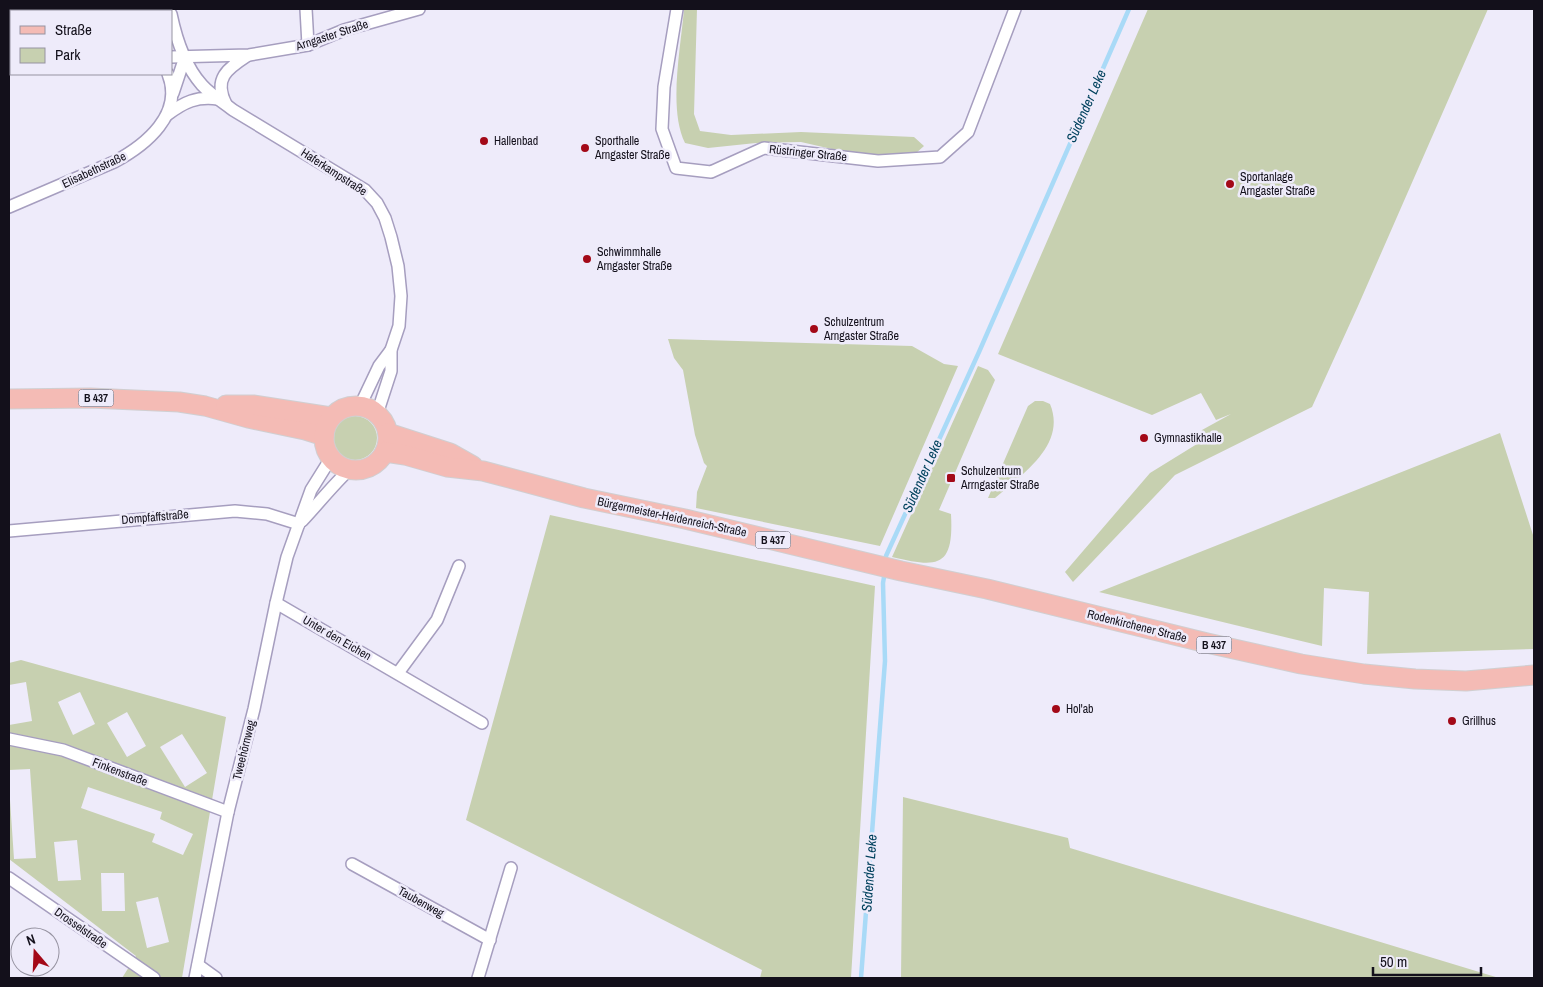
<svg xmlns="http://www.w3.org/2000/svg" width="1543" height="987" viewBox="0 0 1543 987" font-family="'Archivo Narrow',sans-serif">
<rect width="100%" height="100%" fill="#eeebfa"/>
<g fill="#c7d0b0" fill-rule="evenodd">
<path d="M 684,9 L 697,9 L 694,114 L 700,131 L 731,135 L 801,132 L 914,137 L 924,146 L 915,154 L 879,156 L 845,152 L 801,142 L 756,143 L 708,148 L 685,143 C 668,109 681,47 684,9 Z"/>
<path d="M 1148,9 L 1488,9 L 1358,306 L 1312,407 L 1175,475 L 1073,582 L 1065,572 L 1150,473 L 1197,444 L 1202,430 L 1231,414 L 1216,420 L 1201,393 L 1152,415 L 998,354 Z"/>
<path d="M 668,339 L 912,346 L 944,364 L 958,366 L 880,546 L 696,508 L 697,492 L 707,466 L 704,463 L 695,435 L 683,370 L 674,358 Z"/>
<path d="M 978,366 L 988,370 L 995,380 L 939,510 L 951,514 C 954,568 938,568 892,557 Z"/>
<path d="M 1035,401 L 1043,401 L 1050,404 C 1067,445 1022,474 995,498 L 988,498 L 1028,406 Z"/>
<circle cx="355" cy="438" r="22"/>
<path d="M 1500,433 L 1534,538 L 1534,649 L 1367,654 L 1369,592 L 1324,588 L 1322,646 L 1099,592 Z"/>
<path d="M 550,515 L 875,586 L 851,978 L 760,978 L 762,970 L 466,820 Z"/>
<path d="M 21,660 L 226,717 L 182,978 L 122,978 L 136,956 L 9,859 L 9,785 L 14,859 L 36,858 L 30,769 L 9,770 L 9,725 L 32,721 L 26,682 L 9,685 L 9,663 ZM 80,692 L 95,724 L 73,735 L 58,702 ZM 127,712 L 146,746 L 127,757 L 107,723 ZM 182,734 L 207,773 L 185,787 L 160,747 ZM 88,787 L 162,812 L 160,819 L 193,834 L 183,855 L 152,842 L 155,834 L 81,808 ZM 77,840 L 81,880 L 58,881 L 54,842 ZM 101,873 L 124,873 L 125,911 L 102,911 ZM 158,897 L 169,942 L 147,948 L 136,902 Z"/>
<path d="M 903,797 L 1068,838 L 1070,848 L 1499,978 L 901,978 Z"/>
</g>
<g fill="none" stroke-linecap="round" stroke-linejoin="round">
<g stroke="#a9daf7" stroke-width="4.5">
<path d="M 886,563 L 886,556 L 979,352 L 1129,9"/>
<path d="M 861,978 L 885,661 L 883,583 L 885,571"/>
</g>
<defs>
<g id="street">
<path d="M 306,9 L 308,45"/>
<path d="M 677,9 L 664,87 L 662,129 L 676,168 L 711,172 L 764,148 L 878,161 L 940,157 L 968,132 L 1015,9"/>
<path d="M 171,14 C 176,38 185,66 202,85 C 211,95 223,102 233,110 L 365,190 L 377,203 L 385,218 L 391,237 L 398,266 L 401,296 L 399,326 L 391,350 L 391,371 L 377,414"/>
<path d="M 9,24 L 11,25"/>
<path d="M 171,57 L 249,55 L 308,45 L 344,30 L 419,9"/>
<path d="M 173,93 L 185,57"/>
<path d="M 226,104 C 213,79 227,69 247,56"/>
<path d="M 167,115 C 184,102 197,96 218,99"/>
<path d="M 9,207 L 114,162 C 146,145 184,114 168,74"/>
<path d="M 360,406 L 379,366 L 391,350"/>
<path d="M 302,521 C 318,504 333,485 350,469"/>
<path d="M 9,531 L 235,511 L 267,514 L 299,524"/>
<path d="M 276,603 L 482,723"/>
<path d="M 398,673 L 437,620 L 459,566"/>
<path d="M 9,739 L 63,750 L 228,812"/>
<path d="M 352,864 L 490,940"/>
<path d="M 9,878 L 154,978"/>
<path d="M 198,965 L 216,978"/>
<path d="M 195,978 L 228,812 L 254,709 L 276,603 L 287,557 L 311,490 L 331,458"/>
<path d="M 478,978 L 511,868"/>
</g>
<g id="primary">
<path d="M 9,399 L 90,398 L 179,402 L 205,406 L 248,418 L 305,430 L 324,436"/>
<path d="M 226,405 L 253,405 L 331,417"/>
<circle cx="356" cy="438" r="32"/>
<path d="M 388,433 L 450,453 L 473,466"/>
<path d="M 385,452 L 405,455 L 447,467 L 483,471 L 584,498 L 685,519 L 901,571 L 987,589 L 1207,643 L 1301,664 L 1364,674 L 1415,679 L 1466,681 L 1534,675"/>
</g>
</defs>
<use href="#street" stroke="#a69ebf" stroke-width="14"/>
<use href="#primary" stroke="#d0cfd1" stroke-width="21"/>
<use href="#street" stroke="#fff" stroke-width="11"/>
<use href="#primary" stroke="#f4bbb5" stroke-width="19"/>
</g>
<g fill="#a30918" stroke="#eeebfa" stroke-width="2">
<circle cx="484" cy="141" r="5"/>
<circle cx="585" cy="148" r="5"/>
<circle cx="1230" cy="184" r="5"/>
<circle cx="587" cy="259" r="5"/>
<circle cx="814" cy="329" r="5"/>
<circle cx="1144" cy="438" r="5"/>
<rect x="946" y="473" width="10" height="10" rx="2.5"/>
<circle cx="1056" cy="709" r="5"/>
<circle cx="1452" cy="721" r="5"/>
</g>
<g text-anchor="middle" stroke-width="5" stroke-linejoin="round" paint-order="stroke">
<g fill="#eeebfa" stroke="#55525e" stroke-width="1">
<rect x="78.5" y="389.5" width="35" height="17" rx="4"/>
<rect x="755.5" y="531.5" width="35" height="17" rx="4"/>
<rect x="1196.5" y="636.5" width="35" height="17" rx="4"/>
</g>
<g font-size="11" font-weight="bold" fill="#13101b">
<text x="96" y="402">B 437</text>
<text x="773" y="544">B 437</text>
<text x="1214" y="649">B 437</text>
</g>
<g font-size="12" fill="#13101b" stroke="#eeebfa">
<text transform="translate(332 35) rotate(-18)" y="4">Arngaster Straße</text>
<text transform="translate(808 153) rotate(6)" y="4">Rüstringer Straße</text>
<text transform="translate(94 170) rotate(-25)" y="4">Elisabethstraße</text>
<text transform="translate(334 172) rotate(33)" y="4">Haferkampstraße</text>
<text transform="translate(155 517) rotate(-5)" y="4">Dompfaffstraße</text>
<text transform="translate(672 517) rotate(12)" y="4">Bürgermeister-Heidenreich-Straße</text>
<text transform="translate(1137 626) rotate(14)" y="4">Rodenkirchener Straße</text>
<text transform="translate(337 638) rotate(30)" y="4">Unter den Eichen</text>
<text transform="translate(244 750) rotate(-76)" y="4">Tweehörnweg</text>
<text transform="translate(120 772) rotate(21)" y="4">Finkenstraße</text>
<text transform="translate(421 902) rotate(29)" y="4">Taubenweg</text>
<text transform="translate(81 928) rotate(35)" y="4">Drosselstraße</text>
</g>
<g font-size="12" fill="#13101b" stroke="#eeebfa" text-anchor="start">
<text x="494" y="145">Hallenbad</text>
<text x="595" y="145">Sporthalle<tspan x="595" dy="14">Arngaster Straße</tspan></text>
<text x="1240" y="181">Sportanlage<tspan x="1240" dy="14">Arngaster Straße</tspan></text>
<text x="597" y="256">Schwimmhalle<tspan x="597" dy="14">Arngaster Straße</tspan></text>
<text x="824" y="326">Schulzentrum<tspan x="824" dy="14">Arngaster Straße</tspan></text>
<text x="1154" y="442">Gymnastikhalle</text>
<text x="961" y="475">Schulzentrum<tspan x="961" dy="14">Arrngaster Straße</tspan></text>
<text x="1066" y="713">Hol'ab</text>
<text x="1462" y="725">Grillhus</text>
</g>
<g font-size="14" font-style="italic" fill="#00415d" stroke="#eeebfa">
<text transform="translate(1086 106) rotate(-66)" y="5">Südender Leke</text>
<text transform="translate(922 476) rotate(-66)" y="5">Südender Leke</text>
<text transform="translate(869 873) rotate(-86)" y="5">Südender Leke</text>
</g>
</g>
<rect width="1543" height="987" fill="none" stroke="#13101b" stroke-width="20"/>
<rect x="10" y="10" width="162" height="65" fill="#eeebfa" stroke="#9693a1"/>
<rect x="20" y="26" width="25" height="8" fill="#f4bbb5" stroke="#9693a1"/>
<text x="55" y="35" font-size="15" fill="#13101b">Straße</text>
<rect x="20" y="48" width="25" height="15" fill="#c7d0b0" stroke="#9693a1"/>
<text x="55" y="60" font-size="15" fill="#13101b">Park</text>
<g transform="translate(35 952) rotate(341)"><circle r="24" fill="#eeebfa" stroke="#9693a1"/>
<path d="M0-4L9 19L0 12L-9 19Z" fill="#a30918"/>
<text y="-8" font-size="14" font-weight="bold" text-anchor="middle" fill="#13101b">N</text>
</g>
<path d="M1373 967v8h108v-8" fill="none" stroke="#13101b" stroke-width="2.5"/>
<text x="1380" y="967" font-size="15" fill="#13101b" stroke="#eeebfa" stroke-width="4" paint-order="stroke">50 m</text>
</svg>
